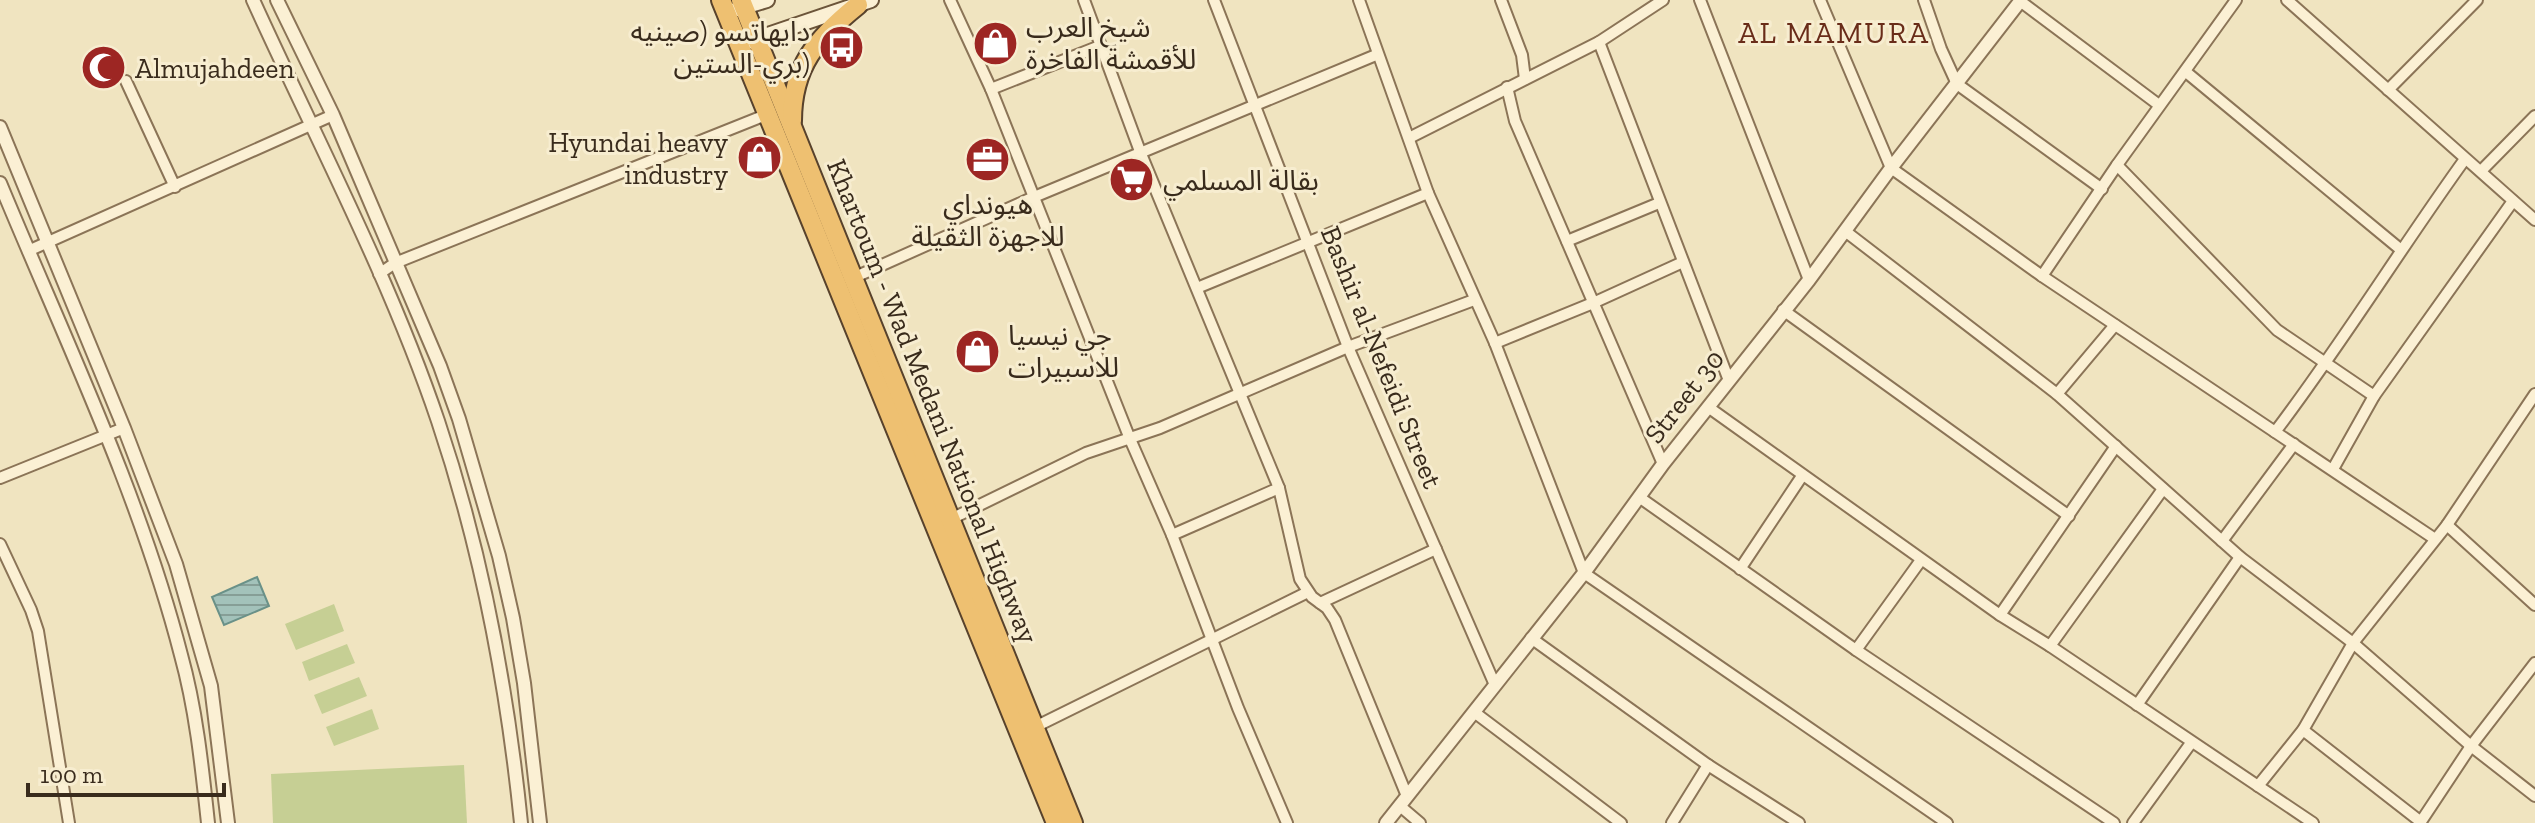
<svg xmlns="http://www.w3.org/2000/svg" width="2535" height="823" viewBox="0 0 2535 823" font-family="'Zilla Slab','Noto Sans Arabic',serif">
<defs>
<pattern id="water-rules" width="6" height="5" patternUnits="userSpaceOnUse" patternTransform="scale(2)"><rect width="6" height="5" fill="#a3c2ba"/><path d="M0 2.5h6" fill="none" stroke="#869e96"/></pattern>
</defs>
<rect width="100%" height="100%" fill="#f0e4c0"/>
<g fill="#c6cf94">
<path d="M 334,604 L 344,631 L 296,650 L 285,624 Z"/>
<path d="M 347,644 L 355,663 L 309,681 L 302,662 Z"/>
<path d="M 359,677 L 367,696 L 322,714 L 314,695 Z"/>
<path d="M 372,709 L 379,729 L 334,746 L 326,727 Z"/>
<path d="M 464,765 L 467,823 L 273,823 L 271,774 Z"/>
</g>
<path fill="url(#water-rules)" stroke="#6a9188" stroke-width="2" d="M 257,577 L 269,606 L 224,625 L 212,597 Z"/>
<g fill="none" stroke-linecap="round" stroke-linejoin="round">
<defs>
<g id="minor">
<path d="M 950,0 L 991,89 L 1130,439 L 1172,535 L 1238,708 L 1287,823"/>
<path d="M 1084,0 L 1141,154 L 1279,488 L 1300,579 L 1312,597 L 1327,608 L 1335,620 L 1407,796"/>
<path d="M 1214,0 L 1348,347 L 1495,685"/>
<path d="M 1359,0 L 1428,193 L 1495,343 L 1584,573 L 1947,823"/>
<path d="M 1501,0 L 1522,55 L 1525,79"/>
<path d="M 1700,0 L 1809,280"/>
<path d="M 1820,0 L 1891,168 L 2042,276 L 2435,539"/>
<path d="M 1924,0 L 1941,49 L 1957,84 L 2102,189"/>
<path d="M 2287,0 L 2535,220"/>
<path d="M 2020,1 L 2159,105"/>
<path d="M 1599,42 L 1728,378"/>
<path d="M 2186,72 L 2400,249"/>
<path d="M 126,81 L 175,187"/>
<path d="M 1507,87 L 1515,121 L 1663,464"/>
<path d="M 991,89 L 1100,46"/>
<path d="M 2388,90 L 2477,0"/>
<path d="M 1409,138 L 1599,42 L 1663,0"/>
<path d="M 2117,165 L 2277,330 L 2374,396"/>
<path d="M 2481,171 L 2535,116"/>
<path d="M 1845,231 L 2057,394 L 2240,557 L 2353,643 L 2471,746 L 2535,796"/>
<path d="M 1567,241 L 1659,203"/>
<path d="M 28,251 L 333,115"/>
<path d="M 379,274 L 395,263 L 768,114"/>
<path d="M 2042,276 L 2117,165 L 2236,0"/>
<path d="M 853,278 L 1034,197 L 1376,55"/>
<path d="M 1197,288 L 1428,193"/>
<path d="M 1783,310 L 2069,516"/>
<path d="M 1495,343 L 1593,303 L 1683,262"/>
<path d="M 2057,394 L 2115,325"/>
<path d="M 1708,407 L 2000,615 L 2050,646 L 2313,823"/>
<path d="M 2275,432 C 2342,344 2400,249 2465,159"/>
<path d="M 2333,469 L 2374,396 L 2513,201"/>
<path d="M 0,478 L 124,428"/>
<path d="M 1639,497 L 1856,650 L 2114,823"/>
<path d="M 951,519 L 1086,453 L 1160,428 L 1348,347 L 1474,300"/>
<path d="M 2447,525 L 2535,605"/>
<path d="M 1172,535 L 1279,488"/>
<path d="M 2222,541 L 2294,444"/>
<path d="M 0,544 L 31,610 L 38,631 L 69,823"/>
<path d="M 1740,569 L 1802,476"/>
<path d="M 1320,603 L 1436,549"/>
<path d="M 2000,615 L 2116,446"/>
<path d="M 1531,638 L 1708,765 L 1799,823"/>
<path d="M 2050,646 L 2163,489"/>
<path d="M 1856,650 L 1921,560"/>
<path d="M 2137,705 L 2240,557"/>
<path d="M 1474,712 L 1621,823"/>
<path d="M 1035,727 L 1308,592"/>
<path d="M 2303,730 L 2421,822"/>
<path d="M 2258,786 L 2303,730 L 2353,643 L 2447,525 L 2535,394"/>
<path d="M 1400,806 L 1420,823"/>
<path d="M 1672,823 L 1708,765"/>
<path d="M 2133,823 L 2191,743"/>
<path d="M 2420,823 L 2471,746 L 2535,663"/>
</g>
<g id="tertiary">
<path d="M 253,0 C 316,139 389,276 438,421 C 482,552 507,685 521,823"/>
<path d="M 277,0 L 333,115 L 440,366 L 459,419 L 499,556 L 513,618 L 524,683 L 540,823"/>
<path d="M 0,127 L 124,428 L 176,564 L 211,686 L 228,823"/>
<path d="M 0,183 C 64,338 139,492 181,655 C 196,709 202,767 208,823"/>
<path d="M 1386,823 L 1584,573 L 1663,464 L 1809,280 L 1891,168 L 2021,0"/>
</g>
<g id="secondary">
<path d="M 737,9 L 767,0"/>
<path d="M 747,42 L 871,0"/>
</g>
<g id="trunk">
<path d="M 721,0 L 1056,823"/>
<path d="M 741,0 L 1073,823"/>
<path d="M 792,121 C 792,66 817,38 858,5"/>
</g>
</defs>
<use href="#minor" stroke="#8b7457" stroke-width="14"/>
<use href="#tertiary" stroke="#8b7457" stroke-width="16"/>
<use href="#secondary" stroke="#6c553a" stroke-width="18"/>
<use href="#trunk" stroke="#58422c" stroke-width="22"/>
<use href="#minor" stroke="#fbf0d4" stroke-width="10"/>
<use href="#tertiary" stroke="#fbf0d4" stroke-width="12"/>
<use href="#secondary" stroke="#fbf0d4" stroke-width="14"/>
<use href="#trunk" stroke="#eec071" stroke-width="18"/>
</g>
<defs>
<symbol id="shop-disc" viewBox="-11 -11 22 22"><circle r="9.5" fill="#9d2623" stroke="#f7edd0"/><path d="M-5-2.5h2.3a2.7 3.5 0 0 1 5.4 0H5L5.5 6h-11ZM-1.5-2.5h3a1.5 2.3 0 0 0-3 0Z" fill="#fff"/></symbol>
<symbol id="bus-disc" viewBox="-11 -11 22 22"><circle r="9.5" fill="#9d2623" stroke="#f7edd0"/><path d="M-5-6H5V4H4V6H2V4H-2V6H-4V4H-5ZM-3.5-4V0h7V-4ZM-3.5 1.2v1.5H-2V1.2ZM2 1.2v1.5H3.5V1.2Z" fill="#fff"/></symbol>
<symbol id="mosque-disc" viewBox="-11 -11 22 22"><circle r="9.5" fill="#9d2623" stroke="#f7edd0"/><path d="M3.5-4.9A6 6 0 1 0 3.5 4.9A5 5 0 1 1 3.5-4.9Z" fill="#fff"/></symbol>
<symbol id="office-disc" viewBox="-11 -11 22 22"><circle r="9.5" fill="#9d2623" stroke="#f7edd0"/><path d="M-6-3h4V-5.5h4V-3h4V5H-6ZM-1-4.5V-3h2v-1.5ZM-6 0V1H6V0Z" fill="#fff"/></symbol>
<symbol id="supermarket-disc" viewBox="-11 -11 22 22"><circle r="9.5" fill="#9d2623" stroke="#f7edd0"/><path d="M-6-5.5h2.5l.6 2H6L4.5 2H-2.5L-4.4-4H-6ZM-1.5 3.2a1.3 1.3 0 1 0 .1 0ZM3 3.2a1.3 1.3 0 1 0 .1 0Z" fill="#fff"/></symbol>
</defs>
<g fill-rule="evenodd">
<use href="#shop-disc" x="970" y="18" width="51" height="51"/>
<use href="#bus-disc" x="816" y="22" width="51" height="51"/>
<use href="#mosque-disc" x="78" y="42" width="51" height="51"/>
<use href="#shop-disc" x="734" y="132" width="51" height="51"/>
<use href="#office-disc" x="962" y="134" width="51" height="51"/>
<use href="#supermarket-disc" x="1106" y="154" width="51" height="51"/>
<use href="#shop-disc" x="952" y="326" width="51" height="51"/>
</g>
<g text-anchor="middle" stroke-width="6" stroke-linejoin="round" paint-order="stroke">
<g font-size="28" fill="#392b1c" stroke="#f7edd0" text-anchor="start">
<text x="1026" y="37">شيخ العرب<tspan x="1026" dy="32">للأقمشة الفاخرة</tspan></text>
<text x="810" y="41" text-anchor="end">دايهاتسو (صينيه<tspan x="810" dy="32">بري-الستين)</tspan></text>
<text x="135" y="78">Almujahdeen</text>
<text x="728" y="152" text-anchor="end">Hyundai heavy<tspan x="728" dy="32">industry</tspan></text>
<text x="1163" y="190">بقالة المسلمي</text>
<text x="988" y="214" text-anchor="middle">هيونداي<tspan x="988" dy="32">للاجهزة الثقيلة</tspan></text>
<text x="1008" y="345">جي نيسيا<tspan x="1008" dy="32">للاسبيرات</tspan></text>
</g>
<g font-size="28" fill="#392b1c" stroke="#f7edd0">
<text transform="translate(1382 357) rotate(68)" y="10">Bashir al-Nefeidi Street</text>
<text transform="translate(1684 396) rotate(-52)" y="10">Street 30</text>
<text transform="translate(933 401) rotate(68)" y="10">Khartoum - Wad Medani National Highway</text>
</g>
<g font-size="30" letter-spacing="2" fill="#692c19" stroke="#f7edd0">
<text x="1834" y="43">AL MAMURA</text>
</g>
</g>
<path d="M28 783v12h196v-12" fill="none" stroke="#392b1c" stroke-width="4"/>
<text x="40" y="783" font-size="24" fill="#392b1c" stroke="#f7edd0" stroke-width="6" paint-order="stroke">100 m</text>
</svg>
